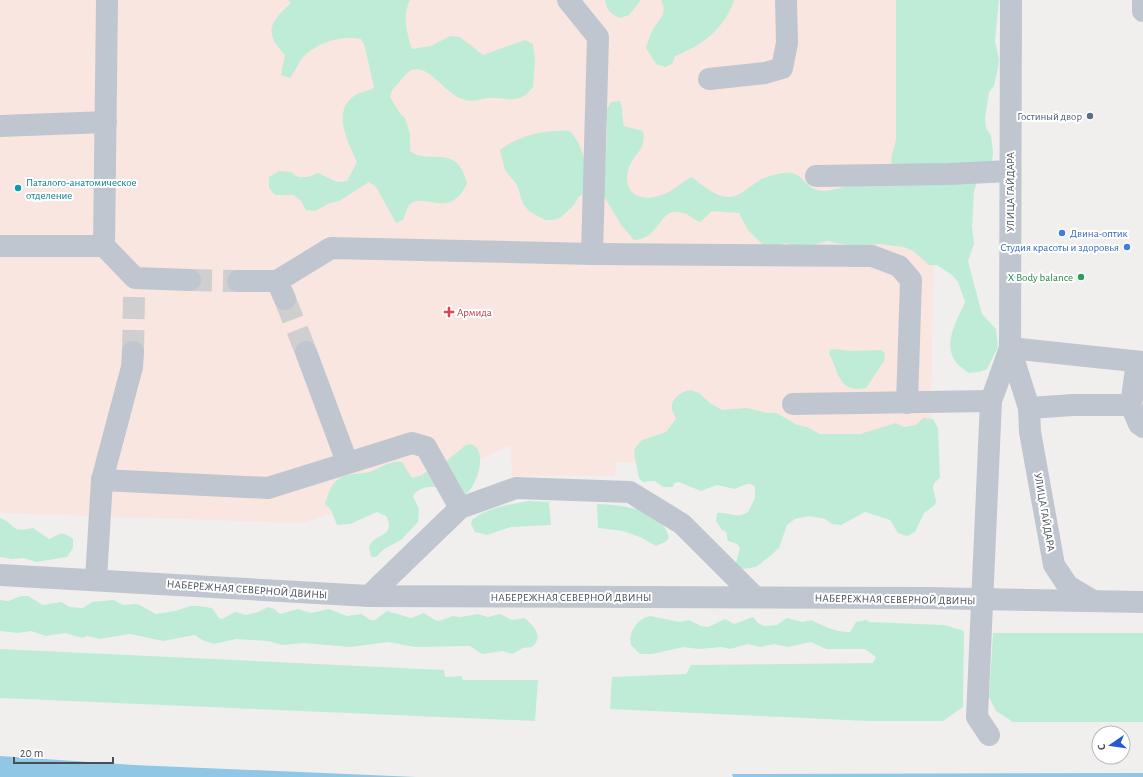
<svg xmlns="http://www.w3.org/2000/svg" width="1143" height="777" viewBox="0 0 1143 777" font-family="'Alegreya Sans',sans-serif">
<rect width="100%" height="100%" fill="#f1efee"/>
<path fill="#f9e6e0" d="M 0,0 L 938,0 L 930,475 L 616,462 L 615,476 L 512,476 L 511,445 L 409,491 L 302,523 L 0,513 Z"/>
<g fill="#bfecd7">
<path d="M 288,0 L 410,0 C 402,15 407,34 412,49 L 431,46 L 450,36 L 460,37 L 483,55 L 525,40 L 533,44 L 535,60 L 533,87 C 530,90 527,95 522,97 C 512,102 500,97 489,98 C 480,99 472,103 462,99 C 441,92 422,50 401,80 C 395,88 392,87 390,97 L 399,112 L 405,118 L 410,134 L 410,151 C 430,166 457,142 467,183 C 450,222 423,190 409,205 C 406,209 405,216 403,220 L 396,223 L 376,187 L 369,182 L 339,201 L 330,203 L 315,211 L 306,210 L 301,201 L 294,195 L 275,195 L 269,188 L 269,177 L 279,171 L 291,172 L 298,177 L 308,177 L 318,173 L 337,182 L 347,181 L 357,162 C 349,144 331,112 354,96 C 359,92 368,91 374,88 L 365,47 L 361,39 C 342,35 317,42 303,57 C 300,60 295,72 290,78 L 281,75 L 285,55 C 263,32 270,22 291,3 Z"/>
<path d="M 605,0 L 641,0 L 629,15 L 620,18 C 611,14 606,10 605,0 Z"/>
<path d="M 661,0 L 734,0 C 725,28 702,46 675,56 L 672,64 L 665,67 L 656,64 L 646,48 C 648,42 650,35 653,29 C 660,18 668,14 661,0 Z"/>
<path d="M 896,0 L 999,0 L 995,41 L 999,59 L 998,68 L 994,86 L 989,92 L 985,118 L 986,128 L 991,136 L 993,153 L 992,162 L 977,182 L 974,191 L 972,227 L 974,244 L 968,261 L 982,314 L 996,329 L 998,347 L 987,369 L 979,372 L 969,373 C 937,354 953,329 965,302 L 958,282 L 952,275 L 937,265 L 929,265 L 913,251 L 904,247 L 878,244 L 861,248 L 827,241 L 803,248 L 785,243 L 778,246 L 769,247 L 761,243 L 748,230 L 739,213 L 712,211 L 700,222 C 694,220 689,214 683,213 C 658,205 662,239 634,240 L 622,226 L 602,193 L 585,193 L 578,197 L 574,205 L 561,217 L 554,220 L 545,220 L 529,211 L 523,204 L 517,185 L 505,170 L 500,150 C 518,135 547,129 570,131 C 579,141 582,150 585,163 L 605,173 L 607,132 L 606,111 L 611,102 L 620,101 C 623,110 622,117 624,126 L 643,131 C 644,136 644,141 642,146 C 640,152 634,156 632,161 C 619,184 632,204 658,196 C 675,192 678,183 692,177 C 702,185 717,198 730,197 C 741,196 752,184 762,179 C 768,176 776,174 783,173 C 803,170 803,186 817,190 C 835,196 874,172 891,165 L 892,154 L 896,140 Z"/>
<path d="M 834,349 L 850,351 L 881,350 L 885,353 L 884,361 L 866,388 C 838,394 839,371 829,354 L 830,350 Z"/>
<path d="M 690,390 L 699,393 L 710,403 L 722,410 L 747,408 L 767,413 L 777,413 L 797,425 L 807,427 L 820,434 L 860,434 L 896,423 L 904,427 L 916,425 L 923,418 L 933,419 L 938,428 L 940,478 L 934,483 L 933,487 L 936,501 L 935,505 L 924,513 L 915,532 L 907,536 L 898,533 L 890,520 L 865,512 L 841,525 L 832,524 L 825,519 L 808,516 L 795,519 L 787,525 L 779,548 L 770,556 L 756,567 L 743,569 L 738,567 L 736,563 L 740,548 L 737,544 L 728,541 L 726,532 L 722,530 L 716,521 L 717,513 C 729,511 736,520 748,512 L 755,498 L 755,487 L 751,484 L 747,484 L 735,489 L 717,485 L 701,491 L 679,482 L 674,483 L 673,487 L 663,487 L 655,481 L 643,482 L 639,478 L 634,453 L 635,448 L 642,440 L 666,432 L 676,419 C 675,416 673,413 672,410 C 670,398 681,392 690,390 Z"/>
<path d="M 471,444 C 489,450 477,488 464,495 C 448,490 426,479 413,496 L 419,509 L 418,522 L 401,540 L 384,549 L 376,557 L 371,557 L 369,547 C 373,535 390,536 389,525 C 389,522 387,518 386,516 L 377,512 L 350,524 L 337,525 L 331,510 L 325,504 C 328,496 329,487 336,481 C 347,471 359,476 372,471 C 381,467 391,460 402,462 L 412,478 L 422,475 L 435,465 L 445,462 L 466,445 Z"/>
<path d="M 528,501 L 549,502 L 551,525 L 511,527 L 487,535 L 475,532 L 471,524 L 472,520 C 487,507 510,505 528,501 Z"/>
<path d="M 597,504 C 622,505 662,508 669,538 L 665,542 L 656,546 L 640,537 L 623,531 L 598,528 Z"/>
<path d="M 0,518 C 18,525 8,533 33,528 L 49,539 C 60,534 62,530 73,539 L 73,548 L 67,557 L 36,562 L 24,558 L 12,559 L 0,557 Z"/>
<path d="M 21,596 L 28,596 L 43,605 L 61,602 L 70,607 L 83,608 L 92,602 L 114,600 L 123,605 L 138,604 L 156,614 L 175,611 L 190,606 L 198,606 L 212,608 L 219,618 L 222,619 L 235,612 L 246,615 L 258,612 L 268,607 L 274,609 L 280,614 L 298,609 L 311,613 L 329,609 L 347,616 L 362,614 L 370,620 L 375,620 L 387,611 L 411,618 L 424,613 L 435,620 L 439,621 L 453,616 L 461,617 L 478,614 L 488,617 L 500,614 L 512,620 L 524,618 C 534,625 544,637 532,647 L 523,648 L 512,654 L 503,651 L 482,654 L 470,646 L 415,647 L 389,642 L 350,647 L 304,643 L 282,645 L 268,641 L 236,639 L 214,644 L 202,640 L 195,635 L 163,641 L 130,634 L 100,639 L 87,636 L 82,638 L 65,633 L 46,636 L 31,631 L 18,633 L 0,631 L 0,600 L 8,601 Z"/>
<path d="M 650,616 L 680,622 L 689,620 L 701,626 L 708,627 L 725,619 L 734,624 L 753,617 L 758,623 L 764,626 L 777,625 L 787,618 L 802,622 L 811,620 C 825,626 833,632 850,632 L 856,622 L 866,620 L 869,622 L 945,625 L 964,631 L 963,707 L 943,721 L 868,721 L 610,709 L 612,677 L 686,674 L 691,665 L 873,663 L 876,657 L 865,649 L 826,649 L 811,642 L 788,647 L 774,644 L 760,647 L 748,644 L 730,649 L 722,647 L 699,649 L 684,647 L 652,654 L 640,654 L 631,645 C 628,632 637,619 650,616 Z"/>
<path d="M 993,633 L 1143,633 L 1143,722 L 1013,722 L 996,711 L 989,697 Z"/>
<path d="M 0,649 L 444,670 L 445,677 L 462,676 L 463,680 L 538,680 L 535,721 L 0,698 Z"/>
</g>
<g fill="#90c7e5">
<path d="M 0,756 L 134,765 L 416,777 L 0,777 Z"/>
<path d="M 1143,773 L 1143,777 L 733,777 L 732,774 Z"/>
</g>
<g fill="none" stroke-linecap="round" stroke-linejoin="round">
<g stroke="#cfcfd0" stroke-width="22" stroke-dasharray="22 11" stroke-linecap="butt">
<path d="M 190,280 L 238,281"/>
<path d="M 285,299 L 306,352"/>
<path d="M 133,352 L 134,297"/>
</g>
<g stroke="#c0c6cf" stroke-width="22">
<path d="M 107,0 L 104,246 L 135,278 L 190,280"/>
<path d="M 568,0 L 598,37 L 592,254"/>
<path d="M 1011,0 L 1010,348 L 1029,408 L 1030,432 L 1054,565 L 1068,586 L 1093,601"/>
<path d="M 1143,0 L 1143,11"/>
<path d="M 709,79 L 765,73 L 782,68 L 787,43 L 786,0"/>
<path d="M 0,126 L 106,122"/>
<path d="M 816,176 L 949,174 L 1009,171"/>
<path d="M 0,246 L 104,246"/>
<path d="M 238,281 L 277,281 L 331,248 L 592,254 L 872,256 L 899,266 L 911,280 L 907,403"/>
<path d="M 277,281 L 285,299"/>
<path d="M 1010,348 L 1143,362"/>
<path d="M 306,352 L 347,462"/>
<path d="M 1137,362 L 1131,405 L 1139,424 L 1143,427"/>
<path d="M 793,404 L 991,401"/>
<path d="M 1029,408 L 1073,405 L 1131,405"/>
<path d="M 102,480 L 268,488 L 412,443 L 426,447 L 460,508"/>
<path d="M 0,575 L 369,596 L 925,598"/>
<path d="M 96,579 L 102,480 L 132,367 L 133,352"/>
<path d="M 369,596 L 460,508 L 516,488 L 630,492 L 682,524 L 755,597"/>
<path d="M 1029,600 L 1143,602"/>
<path d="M 989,735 L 977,717 L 991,401 L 1010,348"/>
</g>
<path stroke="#c0c6cf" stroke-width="22" d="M 925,598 L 1029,600"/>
</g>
<circle fill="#5c6f8a" stroke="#fff" stroke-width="1.5" cx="1090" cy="116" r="4"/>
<circle fill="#0f9aa8" stroke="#fff" stroke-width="1.5" cx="18" cy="188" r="4"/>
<g fill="#3f7fe0" stroke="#fff" stroke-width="1.5">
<circle cx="1062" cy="233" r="4"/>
<circle cx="1127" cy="247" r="4"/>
</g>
<circle fill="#2e9e5b" stroke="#fff" stroke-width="1.5" cx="1081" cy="277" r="4"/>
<path fill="#e0444e" stroke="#fff" stroke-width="1.5" d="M447 306h4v4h4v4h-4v4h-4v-4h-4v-4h4z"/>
<g text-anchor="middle" stroke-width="4" stroke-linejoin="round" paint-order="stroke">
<g font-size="11" fill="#4e5e75" stroke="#fff" text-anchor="end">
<text x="1082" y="120">Гостиный двор</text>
</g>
<g font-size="11" fill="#0d838f" stroke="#fff" text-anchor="start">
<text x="26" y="186">Паталого-анатомическое<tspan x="26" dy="13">отделение</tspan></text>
</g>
<g font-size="11" fill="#484f5a" stroke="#fff">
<text transform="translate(1010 192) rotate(-90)" y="4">УЛИЦА ГАЙДАРА</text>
<text transform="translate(1045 512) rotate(80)" y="4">УЛИЦА ГАЙДАРА</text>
<text transform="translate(247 589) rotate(4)" y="4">НАБЕРЕЖНАЯ СЕВЕРНОЙ ДВИНЫ</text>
<text x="571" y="601">НАБЕРЕЖНАЯ СЕВЕРНОЙ ДВИНЫ</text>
<text transform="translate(895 599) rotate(1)" y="4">НАБЕРЕЖНАЯ СЕВЕРНОЙ ДВИНЫ</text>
</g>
<g font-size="11" fill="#366cbe" stroke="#fff" text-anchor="start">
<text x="1070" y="237">Двина-оптик</text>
<text x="1119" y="251" text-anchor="end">Студия красоты и здоровья</text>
</g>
<g font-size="11" fill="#27864d" stroke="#fff" text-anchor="end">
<text x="1073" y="281">X Body balance</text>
</g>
<g font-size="11" fill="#be3a42" stroke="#fff" text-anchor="start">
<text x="457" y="316">Армида</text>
</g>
</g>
<g transform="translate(1111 745) rotate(257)"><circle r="19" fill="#ffffff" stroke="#b6b9bd"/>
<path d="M0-3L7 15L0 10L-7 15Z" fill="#2658d3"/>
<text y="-6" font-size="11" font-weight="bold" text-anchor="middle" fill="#484f5a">С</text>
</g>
<path d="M14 757v6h99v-6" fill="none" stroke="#484f5a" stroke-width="2"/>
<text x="20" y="757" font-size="12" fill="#484f5a" stroke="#ffffff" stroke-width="3" paint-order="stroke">20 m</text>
</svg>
